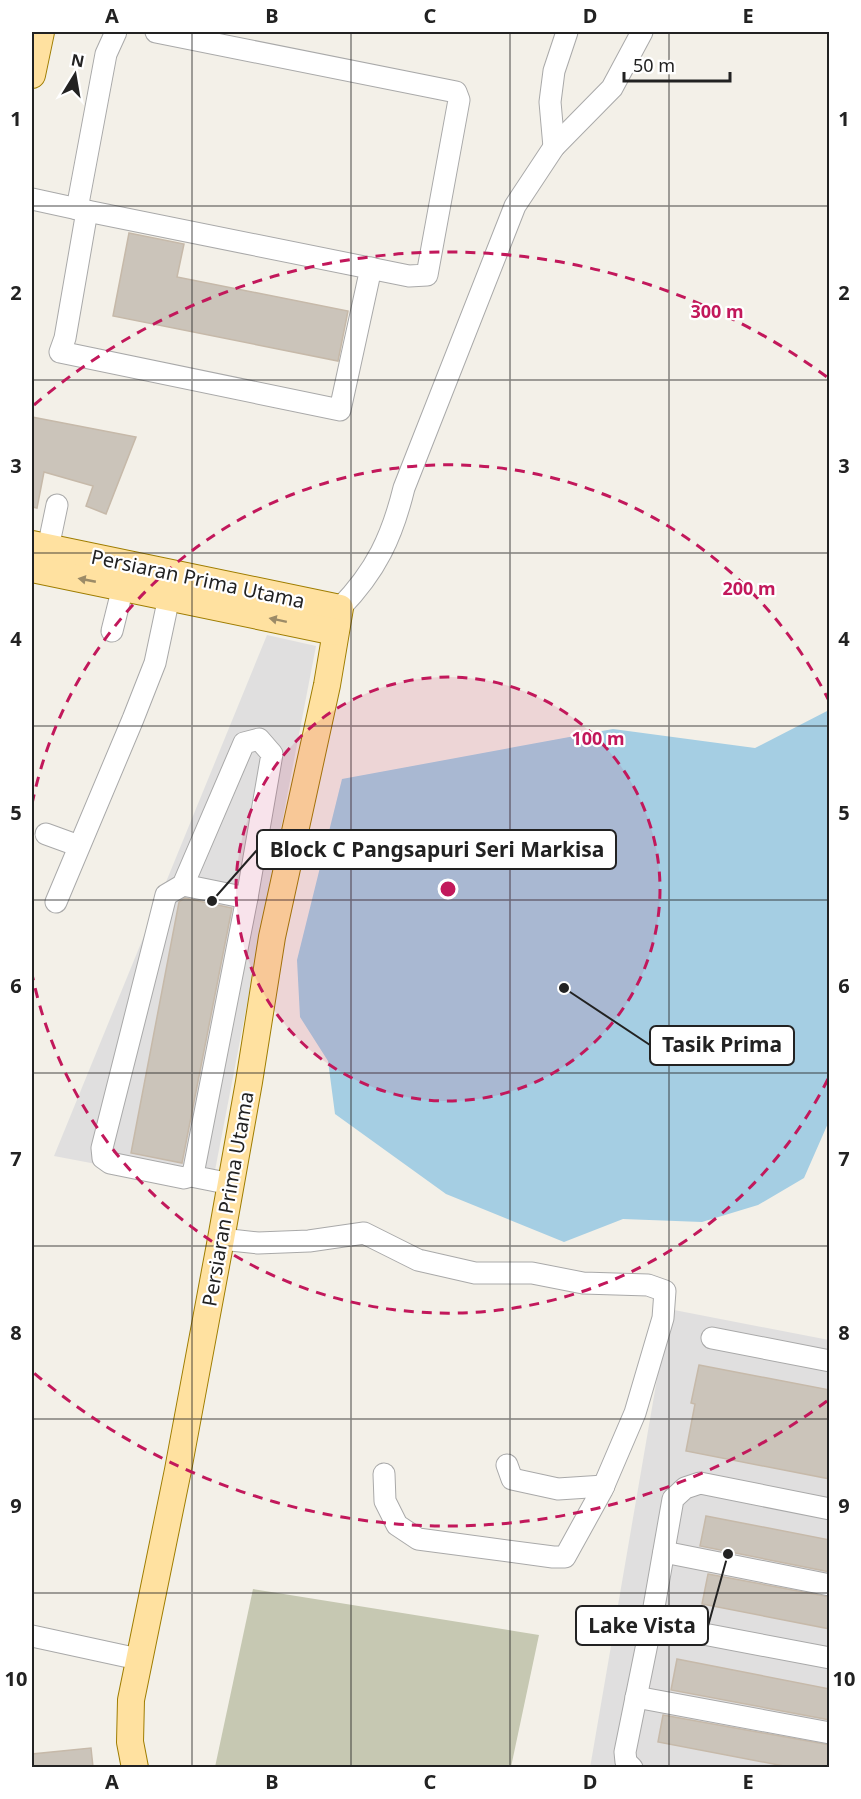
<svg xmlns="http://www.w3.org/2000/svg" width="861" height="1799" viewBox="0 0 861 1799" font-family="'Noto Sans',sans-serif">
<rect width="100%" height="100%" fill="#f3f0e8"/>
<g fill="#e0dfdf">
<path d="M 267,635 L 316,646 L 212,1186 L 54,1156 Z"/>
<path d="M 669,1309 L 829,1340 L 829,1767 L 590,1768 Z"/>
</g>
<path fill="#c6c8b2" d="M 253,1589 L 539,1635 L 511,1767 L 215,1767 Z"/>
<path fill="#a5cee3" d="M 829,710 L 829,1121 L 804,1178 L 758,1205 L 702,1222 L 623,1219 L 564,1242 L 446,1194 L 335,1114 L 328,1061 L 300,1017 L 297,960 L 342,779 L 613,729 L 755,748 Z"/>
<g fill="#cbc4ba" stroke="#c6b9a9" stroke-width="1.5">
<path d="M 129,233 L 184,244 L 177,277 L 348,311 L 338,361 L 113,316 Z"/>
<path d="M 32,417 L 136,437 L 106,514 L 86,506 L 93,486 L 44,472 L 37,508 L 32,507 Z"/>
<path d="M 185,898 L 232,908 L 182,1163 L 131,1153 L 179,902 Z"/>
<path d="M 699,1365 L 830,1390 L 830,1479 L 686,1451 L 695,1404 L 691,1403 Z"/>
<path d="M 706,1516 L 830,1540 L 830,1572 L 700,1546 Z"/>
<path d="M 708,1574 L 830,1597 L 830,1629 L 702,1604 Z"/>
<path d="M 677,1659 L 830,1689 L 830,1720 L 671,1690 Z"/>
<path d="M 663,1715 L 830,1745 L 828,1767 L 789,1767 L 658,1742 Z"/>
<path d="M 91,1748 L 93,1767 L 32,1767 L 32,1754 Z"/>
</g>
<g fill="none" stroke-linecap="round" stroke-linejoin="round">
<defs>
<g id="minor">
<path d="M 554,147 L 550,102 L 554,71 L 567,32"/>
<path d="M 32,199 L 87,211 L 65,338 L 60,352 L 340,410 L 371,268"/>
<path d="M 77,209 L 106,54 L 116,32"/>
<path d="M 87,211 L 409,276 L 427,275 L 459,100 L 456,92 L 156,32"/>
<path d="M 48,548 L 57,505"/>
<path d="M 340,608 C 376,571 392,537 404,488 L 515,206 L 554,147 L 612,88 L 642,32"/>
<path d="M 112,631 L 123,587"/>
<path d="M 46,834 L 79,846"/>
<path d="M 183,885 L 247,898"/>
<path d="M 56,902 L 133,719 L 155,663 L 169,597"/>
<path d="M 191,1176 L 194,1169 L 247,898 L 272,754 L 259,739 L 244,743 L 183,885 L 166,895 L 102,1148 L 103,1158 L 110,1163 L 184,1178 L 191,1176 L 231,1184"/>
<path d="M 221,1239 L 258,1243 L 309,1241 L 364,1233 L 418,1260 L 475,1273 L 532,1273 L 583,1283 L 648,1285 L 665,1291 L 663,1318 L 635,1413 L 602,1490 L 565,1557 L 553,1557 L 418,1539 L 397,1525 L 385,1501 L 384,1474"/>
<path d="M 712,1338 L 830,1361"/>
<path d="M 507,1465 L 512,1479 L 558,1489 L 604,1486"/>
<path d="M 664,1552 L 830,1585"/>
<path d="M 651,1624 L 830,1658"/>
<path d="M 32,1636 L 138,1659"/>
<path d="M 636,1697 L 830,1733"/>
<path d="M 632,1768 L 626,1762 L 625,1752 L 651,1624 L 673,1499 L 685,1488 L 700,1483 L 830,1509"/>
</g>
<g id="major">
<path d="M 32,75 L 41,32"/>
<path d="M 32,544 L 340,608 L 327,685 L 272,937 L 249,1082 L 221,1239 L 178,1470 L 131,1700 L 130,1742 L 135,1768"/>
<path d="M 32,569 L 335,632"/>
</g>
</defs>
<use href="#minor" stroke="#a9a9a9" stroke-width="23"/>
<use href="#major" stroke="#9f7d00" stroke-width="28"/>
<use href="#minor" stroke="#fff" stroke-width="21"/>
<use href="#major" stroke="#ffe1a0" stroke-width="26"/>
</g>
<defs><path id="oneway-solid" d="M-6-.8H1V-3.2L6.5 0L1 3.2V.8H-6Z" transform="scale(1.5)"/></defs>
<g fill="#9c8b67">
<use href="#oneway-solid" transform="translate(87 580) rotate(-169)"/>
<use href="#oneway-solid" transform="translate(278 620) rotate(-168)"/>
</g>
<path fill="none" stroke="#222" stroke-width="1.5" stroke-opacity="0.55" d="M 192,32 L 192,1768M 351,32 L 351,1768M 510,32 L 510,1768M 669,32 L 669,1768M 32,206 L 830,206M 32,380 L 830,380M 32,553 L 830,553M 32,726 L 830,726M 32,900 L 830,900M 32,1073 L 830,1073M 32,1246 L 830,1246M 32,1419 L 830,1419M 32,1593 L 830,1593"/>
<circle cx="448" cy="889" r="212" fill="#c2185b" fill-opacity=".12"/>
<g fill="none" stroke="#c2185b" stroke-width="3" stroke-dasharray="10 8">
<circle cx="448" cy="889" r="212"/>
<path d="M828 1079A425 425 0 0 1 32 974M32 804A425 425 0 0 1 828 699"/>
<path d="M827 1401A637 637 0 0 1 34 1373M34 405A637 637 0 0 1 827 377"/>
</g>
<g text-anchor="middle" stroke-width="4.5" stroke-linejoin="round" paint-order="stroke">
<g font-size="20" fill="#222" stroke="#fff">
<text transform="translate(198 579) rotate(12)" y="7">Persiaran Prima Utama</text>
<text transform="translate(228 1199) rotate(-80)" y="7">Persiaran Prima Utama</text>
</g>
</g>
<circle cx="448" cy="889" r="9" fill="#c2185b" stroke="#fff" stroke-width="3"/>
<g font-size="18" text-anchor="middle" font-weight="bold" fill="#c2185b" stroke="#fff" stroke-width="4.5" stroke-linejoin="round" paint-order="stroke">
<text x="717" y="318">300 m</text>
<text x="749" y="595">200 m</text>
<text x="598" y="745">100 m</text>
</g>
<path fill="none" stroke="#222" stroke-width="2" d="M212 901L257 850M564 988L650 1045M728 1554L708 1626"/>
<g fill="#222" stroke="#fff" stroke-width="2">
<circle cx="212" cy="901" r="6"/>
<circle cx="564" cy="988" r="6"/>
<circle cx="728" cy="1554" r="6"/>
</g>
<g fill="#fff" stroke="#222" stroke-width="2">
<rect x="257" y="830" width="359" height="39" rx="6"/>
<rect x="650" y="1026" width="144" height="39" rx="6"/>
<rect x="576" y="1606" width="132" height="39" rx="6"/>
</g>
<g font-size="21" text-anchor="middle" font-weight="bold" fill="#222">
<text x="437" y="857">Block C Pangsapuri Seri Markisa</text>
<text x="722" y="1052">Tasik Prima</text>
<text x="642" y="1633">Lake Vista</text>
</g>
<rect width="861" height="1799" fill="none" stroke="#ffffff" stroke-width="66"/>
<g transform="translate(75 75) rotate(11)" stroke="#ffffff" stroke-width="4.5" paint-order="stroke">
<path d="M0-4.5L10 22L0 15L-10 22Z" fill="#222222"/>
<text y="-9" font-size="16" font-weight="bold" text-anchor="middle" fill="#222222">N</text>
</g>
<path d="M624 72v9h106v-9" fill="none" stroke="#222222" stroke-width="3"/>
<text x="633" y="72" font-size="18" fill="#222222" stroke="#ffffff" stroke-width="4.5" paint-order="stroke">50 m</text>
<rect x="33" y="33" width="795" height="1733" fill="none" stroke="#222" stroke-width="2"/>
<g font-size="20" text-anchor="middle" font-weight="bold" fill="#222">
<text x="112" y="23">A</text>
<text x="272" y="23">B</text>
<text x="430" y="23">C</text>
<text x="590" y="23">D</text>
<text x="748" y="23">E</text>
<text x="16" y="126">1</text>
<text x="844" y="126">1</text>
<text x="16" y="300">2</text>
<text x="844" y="300">2</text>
<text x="16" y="473">3</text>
<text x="844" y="473">3</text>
<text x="16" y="646">4</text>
<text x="844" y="646">4</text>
<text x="16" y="820">5</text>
<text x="844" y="820">5</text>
<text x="16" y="993">6</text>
<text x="844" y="993">6</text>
<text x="16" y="1166">7</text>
<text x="844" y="1166">7</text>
<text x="16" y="1340">8</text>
<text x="844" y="1340">8</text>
<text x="16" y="1513">9</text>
<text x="844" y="1513">9</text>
<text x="16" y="1686">10</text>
<text x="844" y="1686">10</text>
<text x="112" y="1789">A</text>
<text x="272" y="1789">B</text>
<text x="430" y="1789">C</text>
<text x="590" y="1789">D</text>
<text x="748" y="1789">E</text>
</g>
</svg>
